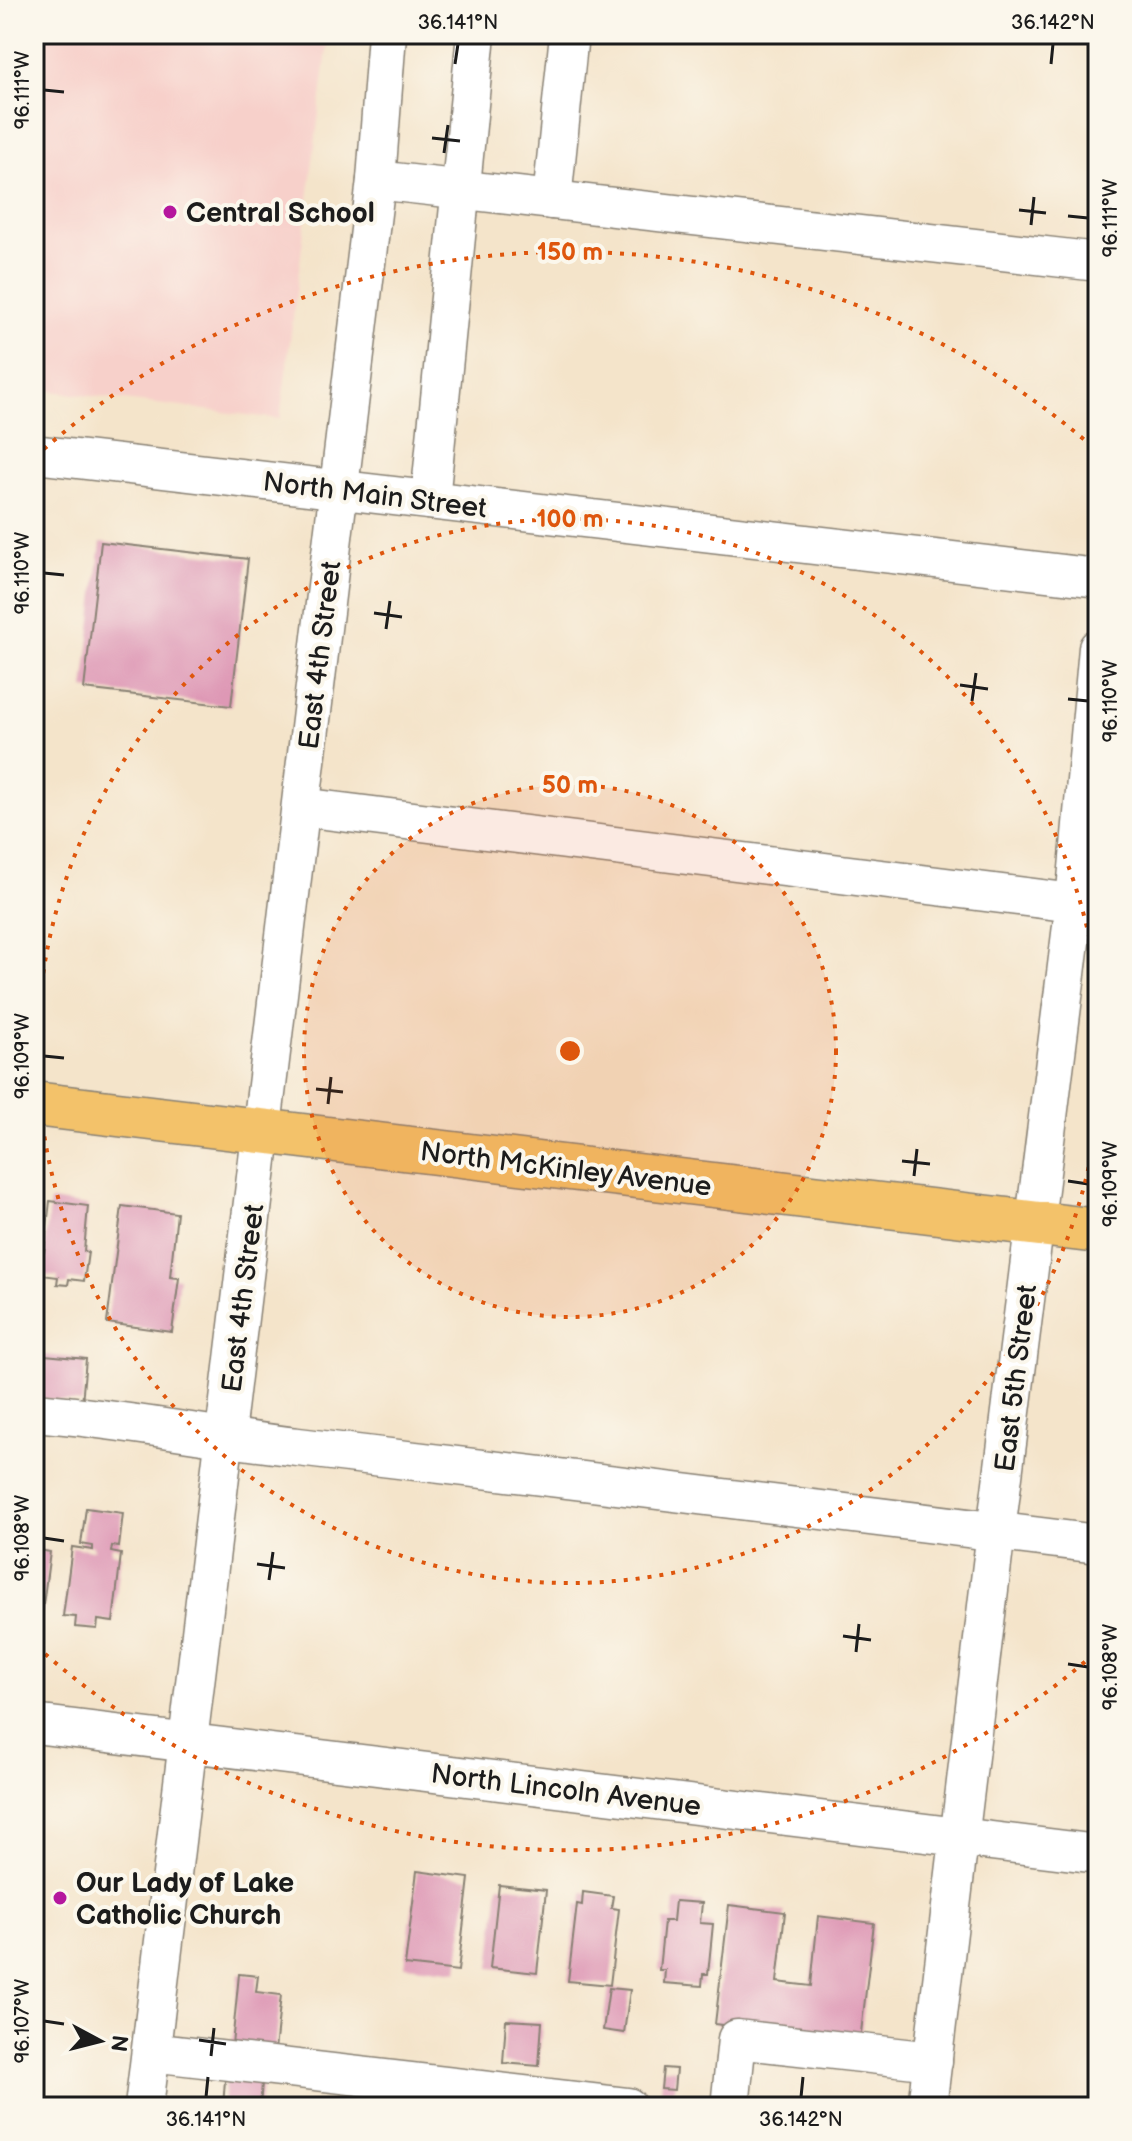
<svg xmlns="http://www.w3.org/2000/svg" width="1132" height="2141" viewBox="0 0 1132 2141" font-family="'Balsamiq Sans',sans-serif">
<rect width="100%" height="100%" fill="#fbf7ec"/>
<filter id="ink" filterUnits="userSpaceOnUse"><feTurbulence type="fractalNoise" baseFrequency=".0125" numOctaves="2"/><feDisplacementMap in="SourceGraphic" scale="16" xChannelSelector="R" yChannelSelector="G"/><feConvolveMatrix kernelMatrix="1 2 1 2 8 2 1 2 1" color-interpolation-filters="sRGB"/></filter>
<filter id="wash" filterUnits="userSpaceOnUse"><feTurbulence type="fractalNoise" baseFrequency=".006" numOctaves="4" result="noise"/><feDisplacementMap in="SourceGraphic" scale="32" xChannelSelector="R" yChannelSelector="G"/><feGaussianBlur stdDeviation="1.8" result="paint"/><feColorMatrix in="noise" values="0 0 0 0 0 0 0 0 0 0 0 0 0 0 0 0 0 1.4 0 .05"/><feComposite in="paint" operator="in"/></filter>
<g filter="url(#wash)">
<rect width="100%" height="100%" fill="#f4e4ca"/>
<path fill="#f7d0ca" d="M 34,34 L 329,34 L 280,419 L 34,389 Z"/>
<g id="blocks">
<g fill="#de98b5">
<path d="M 101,542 L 248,559 L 231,706 L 84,689 Z"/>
<path d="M 50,1201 L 88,1206 L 84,1251 L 88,1252 L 84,1281 L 69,1279 L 68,1285 L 57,1284 L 58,1277 L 34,1274 L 37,1251 L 44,1252 Z"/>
<path d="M 122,1206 L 177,1213 L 170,1277 L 179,1278 L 172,1332 L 107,1323 Z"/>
<path d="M 34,1354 L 86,1359 L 82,1403 L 34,1398 Z"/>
<path d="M 86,1508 L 123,1513 L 119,1547 L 112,1546 L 111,1552 L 121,1554 L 113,1622 L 98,1620 L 97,1629 L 75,1627 L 76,1617 L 63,1616 L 72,1547 L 93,1550 L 93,1546 L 81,1544 Z"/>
<path d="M 34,1549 L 50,1552 L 41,1620 L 34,1619 Z"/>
<path d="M 417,1871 L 469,1878 L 458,1971 L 405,1965 Z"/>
<path d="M 499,1885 L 546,1890 L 537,1973 L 490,1968 Z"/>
<path d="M 583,1892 L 613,1896 L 611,1908 L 619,1909 L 610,1985 L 568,1981 L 577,1904 L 582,1905 Z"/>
<path d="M 675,1901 L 702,1903 L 700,1923 L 713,1924 L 708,1974 L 703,1974 L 702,1986 L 664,1983 L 665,1970 L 659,1970 L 664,1921 L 673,1921 Z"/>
<path d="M 729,1905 L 785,1912 L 777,1982 L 811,1986 L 818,1916 L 874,1923 L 860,2041 L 715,2024 Z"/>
<path d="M 239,1974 L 258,1976 L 256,1992 L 281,1995 L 275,2050 L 232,2045 Z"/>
<path d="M 609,1988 L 630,1990 L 624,2033 L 603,2030 Z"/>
<path d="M 506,2020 L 542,2022 L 539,2066 L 503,2063 Z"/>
<path d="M 663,2068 L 676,2069 L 674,2090 L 661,2089 Z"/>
<path d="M 225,2080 L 262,2083 L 260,2107 L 223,2107 Z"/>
</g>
</g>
</g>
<g filter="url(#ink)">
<use href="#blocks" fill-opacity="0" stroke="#888073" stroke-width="2"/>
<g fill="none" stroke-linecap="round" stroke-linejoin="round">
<defs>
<g id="minor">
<path d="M 376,180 L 1098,262"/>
<path d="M 552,200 L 569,34"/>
<path d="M 34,454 L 1098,578"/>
<path d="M 430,500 L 476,34"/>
<path d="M 301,807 L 1098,906"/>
<path d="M 34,1412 C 123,1419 210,1437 298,1447 C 565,1478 831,1511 1098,1544"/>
<path d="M 34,1724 L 1098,1854"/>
<path d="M 151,2052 L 628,2107"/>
<path d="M 144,2107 L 376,180 L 387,34"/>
<path d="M 730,2107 L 737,2039 L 933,2061"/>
<path d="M 927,2107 L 996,1531 L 1075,902 L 1098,648"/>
</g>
<path id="major" d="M 34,1104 L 1098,1231"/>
</defs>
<use href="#minor" stroke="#888073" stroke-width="41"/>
<use href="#major" stroke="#888073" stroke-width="47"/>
<use href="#minor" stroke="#fff" stroke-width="38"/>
<use href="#major" stroke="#f3c26a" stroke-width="44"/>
</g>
</g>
<path fill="none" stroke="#1c1c1c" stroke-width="3" d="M 455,64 L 458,44M 1051,64 L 1053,44M 44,90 L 64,92M 432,138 L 460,141M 444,153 L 448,125M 1019,210 L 1046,213M 1068,216 L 1088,218M 1031,225 L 1034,197M 44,573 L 64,575M 374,613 L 402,617M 386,629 L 390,601M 960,685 L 988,689M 1068,699 L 1088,701M 972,701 L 976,673M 44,1056 L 64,1058M 316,1089 L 343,1092M 328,1104 L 331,1077M 902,1161 L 930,1164M 914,1176 L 917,1149M 1068,1181 L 1088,1184M 44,1538 L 64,1541M 257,1564 L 285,1568M 269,1580 L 273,1552M 843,1636 L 871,1640M 856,1652 L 859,1624M 1068,1664 L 1088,1667M 44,2021 L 64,2024M 199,2040 L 226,2044M 211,2056 L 214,2028M 206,2097 L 208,2077M 801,2097 L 803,2077"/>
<circle cx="570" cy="1051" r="266" fill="#de560d" fill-opacity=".12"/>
<g fill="none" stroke="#de560d" stroke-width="4" stroke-dasharray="4 8">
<circle cx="570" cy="1051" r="266"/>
<path d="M1097 1120A532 532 0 1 1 1097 982"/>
<path d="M1094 1654A799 799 0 0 1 35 1645M35 457A799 799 0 0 1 1094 448"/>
</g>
<g fill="#b5179e" stroke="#fbf7ec" stroke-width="3">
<circle cx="170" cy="212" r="8"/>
<circle cx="60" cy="1898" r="8"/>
</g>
<g text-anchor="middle" stroke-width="8" stroke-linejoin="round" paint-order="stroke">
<g font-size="28" font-weight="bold" fill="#1c1c1c" stroke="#fbf7ec" text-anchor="start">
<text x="186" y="222">Central School</text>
<text x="76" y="1892">Our Lady of Lake<tspan x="76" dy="32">Catholic Church</tspan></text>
</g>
<g font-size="28" fill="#1c1c1c" stroke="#fbf7ec">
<text transform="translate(375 494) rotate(7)" y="10">North Main Street</text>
<text transform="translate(319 655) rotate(-83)" y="10">East 4th Street</text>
<text transform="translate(566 1168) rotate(7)" y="10">North McKinley Avenue</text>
<text transform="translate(242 1298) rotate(-83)" y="10">East 4th Street</text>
<text transform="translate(1015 1378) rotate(-83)" y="10">East 5th Street</text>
<text transform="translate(566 1789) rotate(7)" y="10">North Lincoln Avenue</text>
</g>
</g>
<circle cx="570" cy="1051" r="12" fill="#de560d" stroke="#fbf7ec" stroke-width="4"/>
<g font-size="24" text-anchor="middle" font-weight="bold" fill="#de560d" stroke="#fbf7ec" stroke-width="8" stroke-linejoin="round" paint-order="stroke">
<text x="570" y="260">150 m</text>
<text x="570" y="527">100 m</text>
<text x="570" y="793">50 m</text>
</g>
<rect width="1132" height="2141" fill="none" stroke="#fbf7ec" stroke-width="88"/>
<g transform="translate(100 2041) rotate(97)" stroke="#fbf7ec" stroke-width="6" paint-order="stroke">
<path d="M0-6L14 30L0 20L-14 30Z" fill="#1c1c1c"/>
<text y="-12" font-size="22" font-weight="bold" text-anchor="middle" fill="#1c1c1c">N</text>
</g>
<rect x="44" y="44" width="1044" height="2053" fill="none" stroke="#1c1c1c" stroke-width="3"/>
<g font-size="20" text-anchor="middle" fill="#1c1c1c">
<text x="458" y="29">36.141°N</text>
<text x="1053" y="29">36.142°N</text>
<text transform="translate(22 90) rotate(-90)" y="7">96.111°W</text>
<text transform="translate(1110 218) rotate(-90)" y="7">96.111°W</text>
<text transform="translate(22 573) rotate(-90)" y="7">96.110°W</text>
<text transform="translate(1110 701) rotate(-90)" y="7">96.110°W</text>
<text transform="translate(22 1056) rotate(-90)" y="7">96.109°W</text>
<text transform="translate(1110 1184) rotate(-90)" y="7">96.109°W</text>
<text transform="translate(22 1538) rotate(-90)" y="7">96.108°W</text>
<text transform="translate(1110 1667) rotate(-90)" y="7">96.108°W</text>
<text transform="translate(22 2021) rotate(-90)" y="7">96.107°W</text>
<text x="206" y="2126">36.141°N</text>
<text x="801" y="2126">36.142°N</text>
</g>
</svg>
